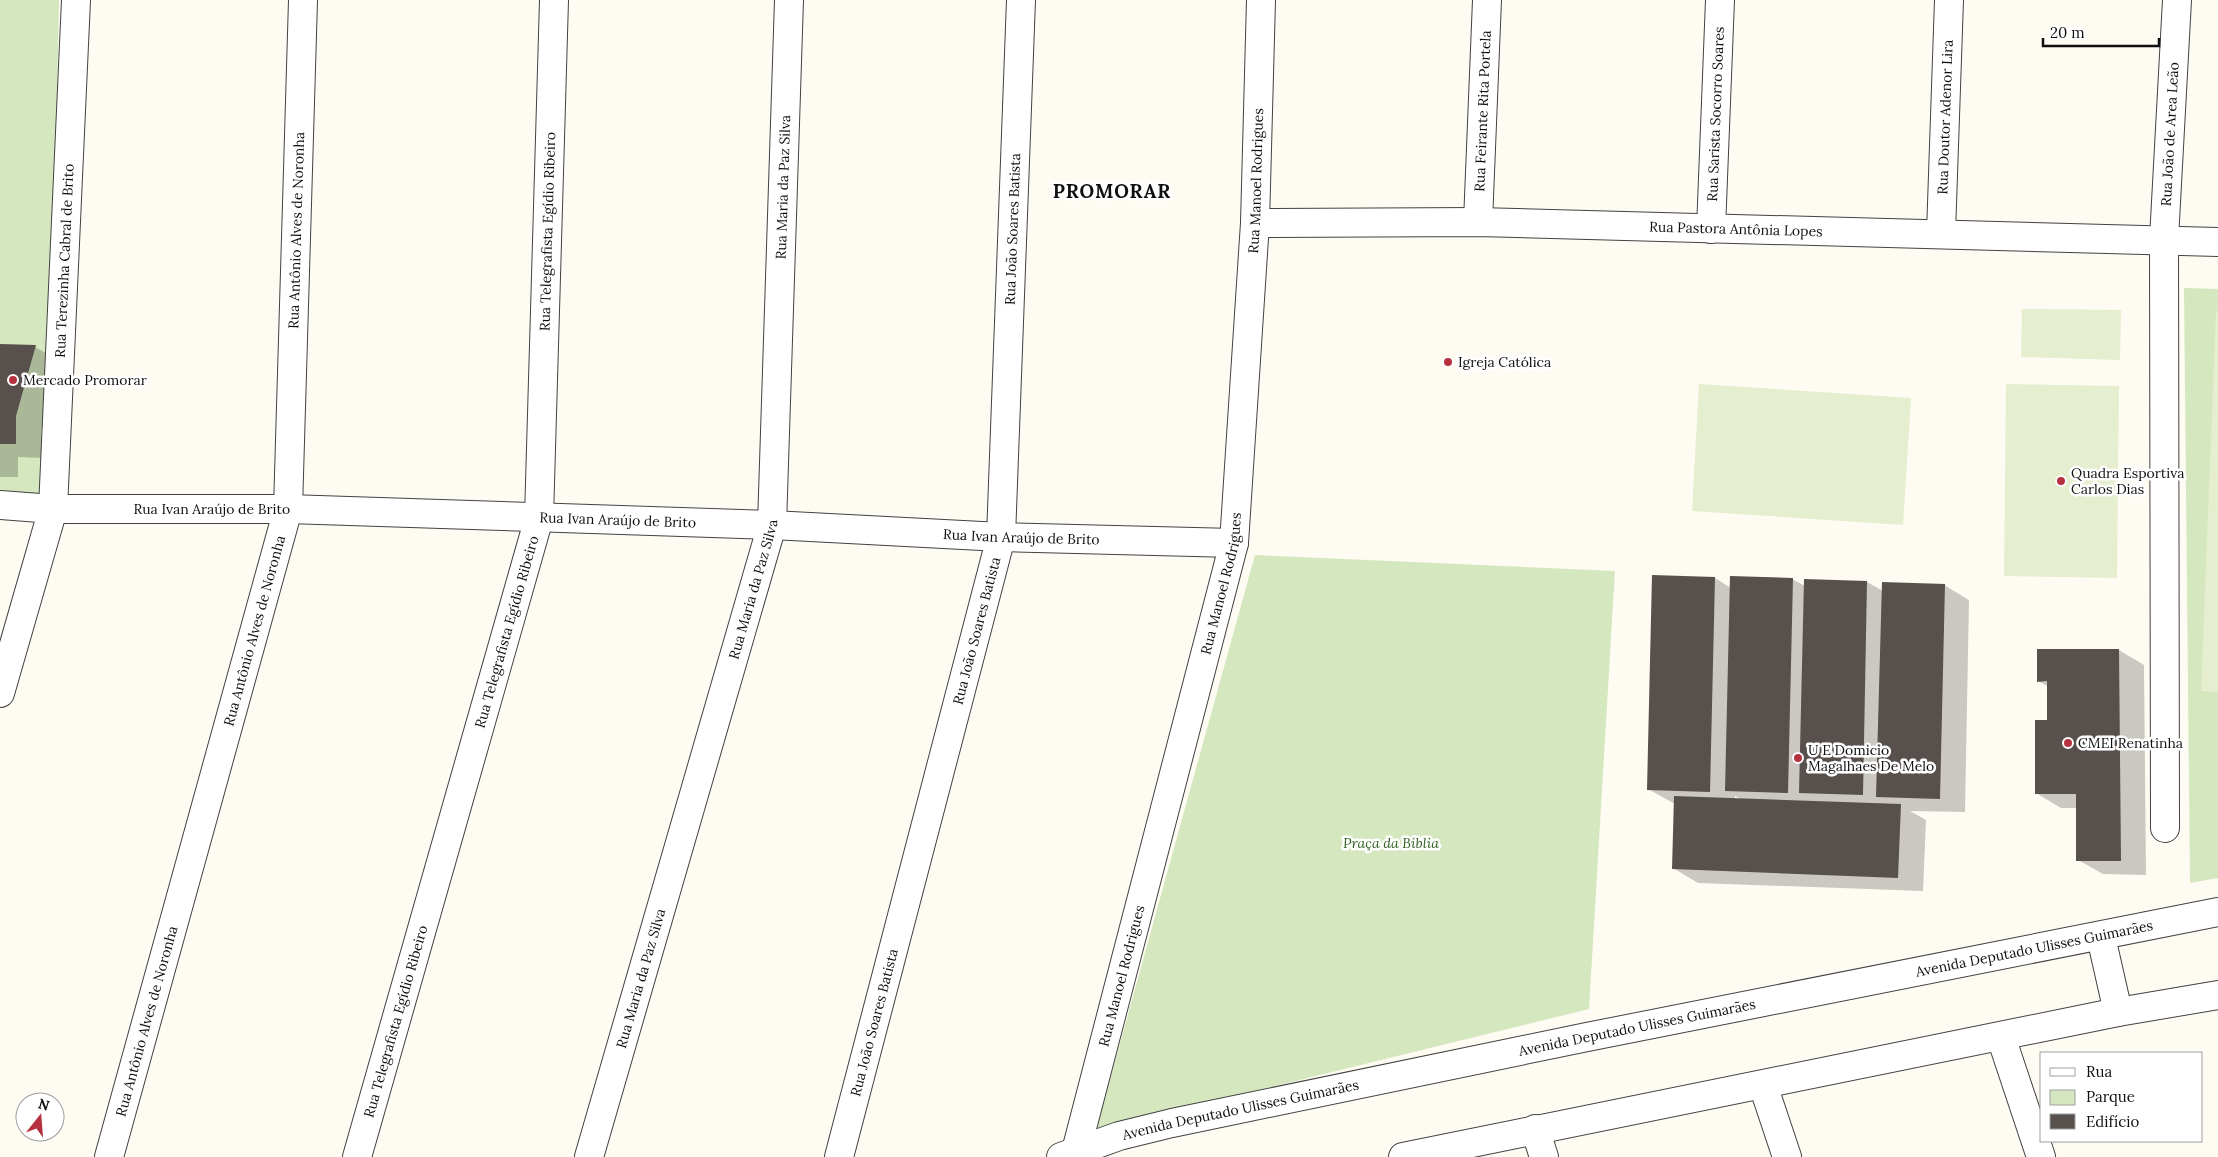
<svg xmlns="http://www.w3.org/2000/svg" width="2218" height="1157" viewBox="0 0 2218 1157" font-family="Lora,serif">
<rect width="100%" height="100%" fill="#fefbf3"/>
<g fill="#d5e7be">
<path d="M 0,0 L 59,0 L 49,502 L 0,497 Z"/>
<path d="M 2184,288 L 2218,289 L 2218,878 L 2190,883 Z"/>
<path d="M 1255,555 L 1615,571 L 1589,1009 L 1096,1130 Z"/>
</g>
<g fill="#e5eecf">
<path d="M 2022,309 L 2121,310 L 2120,360 L 2021,357 Z"/>
<path d="M 2216,311 L 2218,311 L 2218,692 L 2201,691 Z"/>
<path d="M 1699,384 L 1911,398 L 1903,525 L 1692,511 Z"/>
<path d="M 2006,384 L 2119,386 L 2117,578 L 2004,576 Z"/>
</g>
<g fill="#0003" fill-rule="evenodd">
<path d="M 0,346 L 35,347 L 60,361 L 41,430 L 41,458 L 18,457 L 18,477 L 0,477 Z"/>
<path d="M 1715,578 L 1731,588 L 1792,579 L 1805,586 L 1805,580 L 1867,582 L 1883,591 L 1944,585 L 1969,600 L 1965,812 L 1910,811 L 1926,820 L 1923,891 L 1698,883 L 1673,868 L 1675,804 L 1648,789 ZM 1735,796 L 1743,800 L 1735,800 Z"/>
<path d="M 2038,650 L 2119,650 L 2144,665 L 2146,875 L 2103,874 L 2078,860 L 2077,808 L 2061,808 L 2036,793 L 2048,721 L 2049,687 L 2038,681 Z"/>
</g>
<g fill="#57504c">
<path d="M 0,344 L 36,345 L 16,416 L 16,444 L 0,444 Z"/>
<path d="M 1652,575 L 1715,577 L 1710,792 L 1647,790 Z"/>
<path d="M 1730,576 L 1793,578 L 1788,793 L 1725,791 Z"/>
<path d="M 1804,579 L 1867,581 L 1863,795 L 1799,793 Z"/>
<path d="M 1882,582 L 1945,584 L 1940,799 L 1876,797 Z"/>
<path d="M 2037,649 L 2119,649 L 2121,861 L 2076,861 L 2076,794 L 2035,794 L 2035,720 L 2047,720 L 2047,681 L 2037,682 Z"/>
<path d="M 1674,796 L 1901,804 L 1898,878 L 1672,869 Z"/>
</g>
<g fill="none" stroke-linecap="round" stroke-linejoin="round">
<defs>
<g id="minor">
<path id="s1" d="M 1478,222 L 1487,0"/>
<path id="s2" d="M 1255,223 L 1478,222 L 2218,242"/>
<path id="s3" d="M 1711,229 L 1720,0"/>
<path id="s4" d="M 1941,233 L 1949,0"/>
<path id="s5" d="M 0,505 L 53,509 L 288,509 L 772,525 L 1001,537 L 1234,543"/>
<path id="s6" d="M 0,693 L 53,509 L 76,0"/>
<path id="s7" d="M 2165,828 L 2164,239 L 2177,0"/>
<path d="M 2001,1037 L 2041,1157"/>
<path d="M 1763,1085 L 1787,1157"/>
<path d="M 1535,1129 L 1544,1157"/>
<path id="s8" d="M 1076,1151 L 1234,543 L 1255,223 L 1261,0"/>
<path id="s9" d="M 109,1157 L 288,509 L 303,0"/>
<path id="s10" d="M 357,1157 L 539,518 L 554,0"/>
<path id="s11" d="M 589,1157 L 772,525 L 789,0"/>
<path id="s12" d="M 839,1157 L 1001,537 L 1021,0"/>
</g>
<g id="tertiary">
<path d="M 2101,937 L 2118,1012"/>
<path id="s13" d="M 1061,1157 L 1119,1136 L 1172,1123 L 1587,1037 L 2218,912"/>
<path d="M 1403,1157 L 2118,1012 L 2218,995"/>
</g>
</defs>
<use href="#minor" stroke="#424242" stroke-width="30"/>
<use href="#tertiary" stroke="#424242" stroke-width="30"/>
<use href="#minor" stroke="#fff" stroke-width="28"/>
<use href="#tertiary" stroke="#fff" stroke-width="28"/>
</g>
<g fill="#b5313f" stroke="#fff" stroke-width="2">
<circle cx="1448" cy="362" r="5"/>
<circle cx="13" cy="380" r="5"/>
<circle cx="2061" cy="481" r="5"/>
<circle cx="2068" cy="743" r="5"/>
<circle cx="1798" cy="758" r="5"/>
</g>
<g text-anchor="middle" stroke-width="5" stroke-linejoin="round" paint-order="stroke">
<g font-size="14" fill="#0f0f0f" stroke="#fff">
<text dy="5" stroke="none"><textPath href="#s1" startOffset="111">Rua Feirante Rita Portela</textPath></text>
<text dy="5" stroke="none"><textPath href="#s3" startOffset="115">Rua Sarista Socorro Soares</textPath></text>
<text dy="5" stroke="none"><textPath href="#s4" startOffset="116">Rua Doutor Adenor Lira</textPath></text>
<text dy="5" stroke="none"><textPath href="#s7" startOffset="694">Rua João de Area Leão</textPath></text>
<text dy="5" stroke="none"><textPath href="#s8" startOffset="991">Rua Manoel Rodrigues</textPath></text>
<text dy="5" stroke="none"><textPath href="#s11" startOffset="996">Rua Maria da Paz Silva</textPath></text>
<text dy="5" stroke="none"><textPath href="#s12" startOffset="949">Rua João Soares Batista</textPath></text>
<text dy="5" stroke="none"><textPath href="#s2" startOffset="481">Rua Pastora Antônia Lopes</textPath></text>
<text dy="5" stroke="none"><textPath href="#s9" startOffset="951">Rua Antônio Alves de Noronha</textPath></text>
<text dy="5" stroke="none"><textPath href="#s10" startOffset="951">Rua Telegrafista Egídio Ribeiro</textPath></text>
<text dy="5" stroke="none"><textPath href="#s6" startOffset="440">Rua Terezinha Cabral de Brito</textPath></text>
<text dy="5" stroke="none"><textPath href="#s5" startOffset="212">Rua Ivan Araújo de Brito</textPath></text>
<text dy="5" stroke="none"><textPath href="#s5" startOffset="618">Rua Ivan Araújo de Brito</textPath></text>
<text dy="5" stroke="none"><textPath href="#s5" startOffset="1022">Rua Ivan Araújo de Brito</textPath></text>
<text dy="5" stroke="none"><textPath href="#s8" startOffset="586">Rua Manoel Rodrigues</textPath></text>
<text dy="5" stroke="none"><textPath href="#s11" startOffset="591">Rua Maria da Paz Silva</textPath></text>
<text dy="5" stroke="none"><textPath href="#s9" startOffset="546">Rua Antônio Alves de Noronha</textPath></text>
<text dy="5" stroke="none"><textPath href="#s12" startOffset="544">Rua João Soares Batista</textPath></text>
<text dy="5" stroke="none"><textPath href="#s10" startOffset="546">Rua Telegrafista Egídio Ribeiro</textPath></text>
<text dy="5" stroke="none"><textPath href="#s13" startOffset="996">Avenida Deputado Ulisses Guimarães</textPath></text>
<text dy="5" stroke="none"><textPath href="#s8" startOffset="181">Rua Manoel Rodrigues</textPath></text>
<text dy="5" stroke="none"><textPath href="#s11" startOffset="186">Rua Maria da Paz Silva</textPath></text>
<text dy="5" stroke="none"><textPath href="#s9" startOffset="141">Rua Antônio Alves de Noronha</textPath></text>
<text dy="5" stroke="none"><textPath href="#s10" startOffset="141">Rua Telegrafista Egídio Ribeiro</textPath></text>
<text dy="5" stroke="none"><textPath href="#s12" startOffset="139">Rua João Soares Batista</textPath></text>
<text dy="5" stroke="none"><textPath href="#s13" startOffset="591">Avenida Deputado Ulisses Guimarães</textPath></text>
<text dy="5" stroke="none"><textPath href="#s13" startOffset="186">Avenida Deputado Ulisses Guimarães</textPath></text>
</g>
<g font-size="14" fill="#0f0f0f" stroke="#fff" text-anchor="start">
<text x="1458" y="367">Igreja Católica</text>
<text x="23" y="385">Mercado Promorar</text>
<text x="2071" y="478">Quadra Esportiva<tspan x="2071" dy="16">Carlos Dias</tspan></text>
<text x="2078" y="748">CMEI Renatinha</text>
<text x="1808" y="755">U E Domicio<tspan x="1808" dy="16">Magalhaes De Melo</tspan></text>
</g>
<g font-size="14" font-style="italic" fill="#346324" stroke="#fff">
<text x="1391" y="848">Praça da Bíblia</text>
</g>
<g font-size="19" font-weight="bold" letter-spacing="1" fill="#0f0f0f" stroke="#fff">
<text x="1112" y="198">PROMORAR</text>
</g>
</g>
<rect x="2040" y="1052" width="162" height="90" fill="#ffffff" stroke="#9f9f9f"/>
<rect x="2050" y="1068" width="25" height="8" fill="#ffffff" stroke="#9f9f9f"/>
<text x="2086" y="1077" font-size="15" fill="#0f0f0f">Rua</text>
<rect x="2050" y="1090" width="25" height="15" fill="#d5e7be" stroke="#9f9f9f"/>
<text x="2086" y="1102" font-size="15" fill="#0f0f0f">Parque</text>
<rect x="2050" y="1114" width="25" height="15" fill="#57504c" stroke="#9f9f9f"/>
<text x="2086" y="1127" font-size="15" fill="#0f0f0f">Edifício</text>
<g transform="translate(40 1117) rotate(17)"><circle r="24" fill="#ffffff" stroke="#9f9f9f"/>
<path d="M0-4L9 19L0 12L-9 19Z" fill="#b5313f"/>
<text y="-8" font-size="14" font-weight="bold" text-anchor="middle" fill="#0f0f0f">N</text>
</g>
<path d="M2043 38v8h116v-8" fill="none" stroke="#0f0f0f" stroke-width="2.5"/>
<text x="2050" y="38" font-size="15" fill="#0f0f0f" stroke="#ffffff" stroke-width="4" paint-order="stroke">20 m</text>
</svg>
